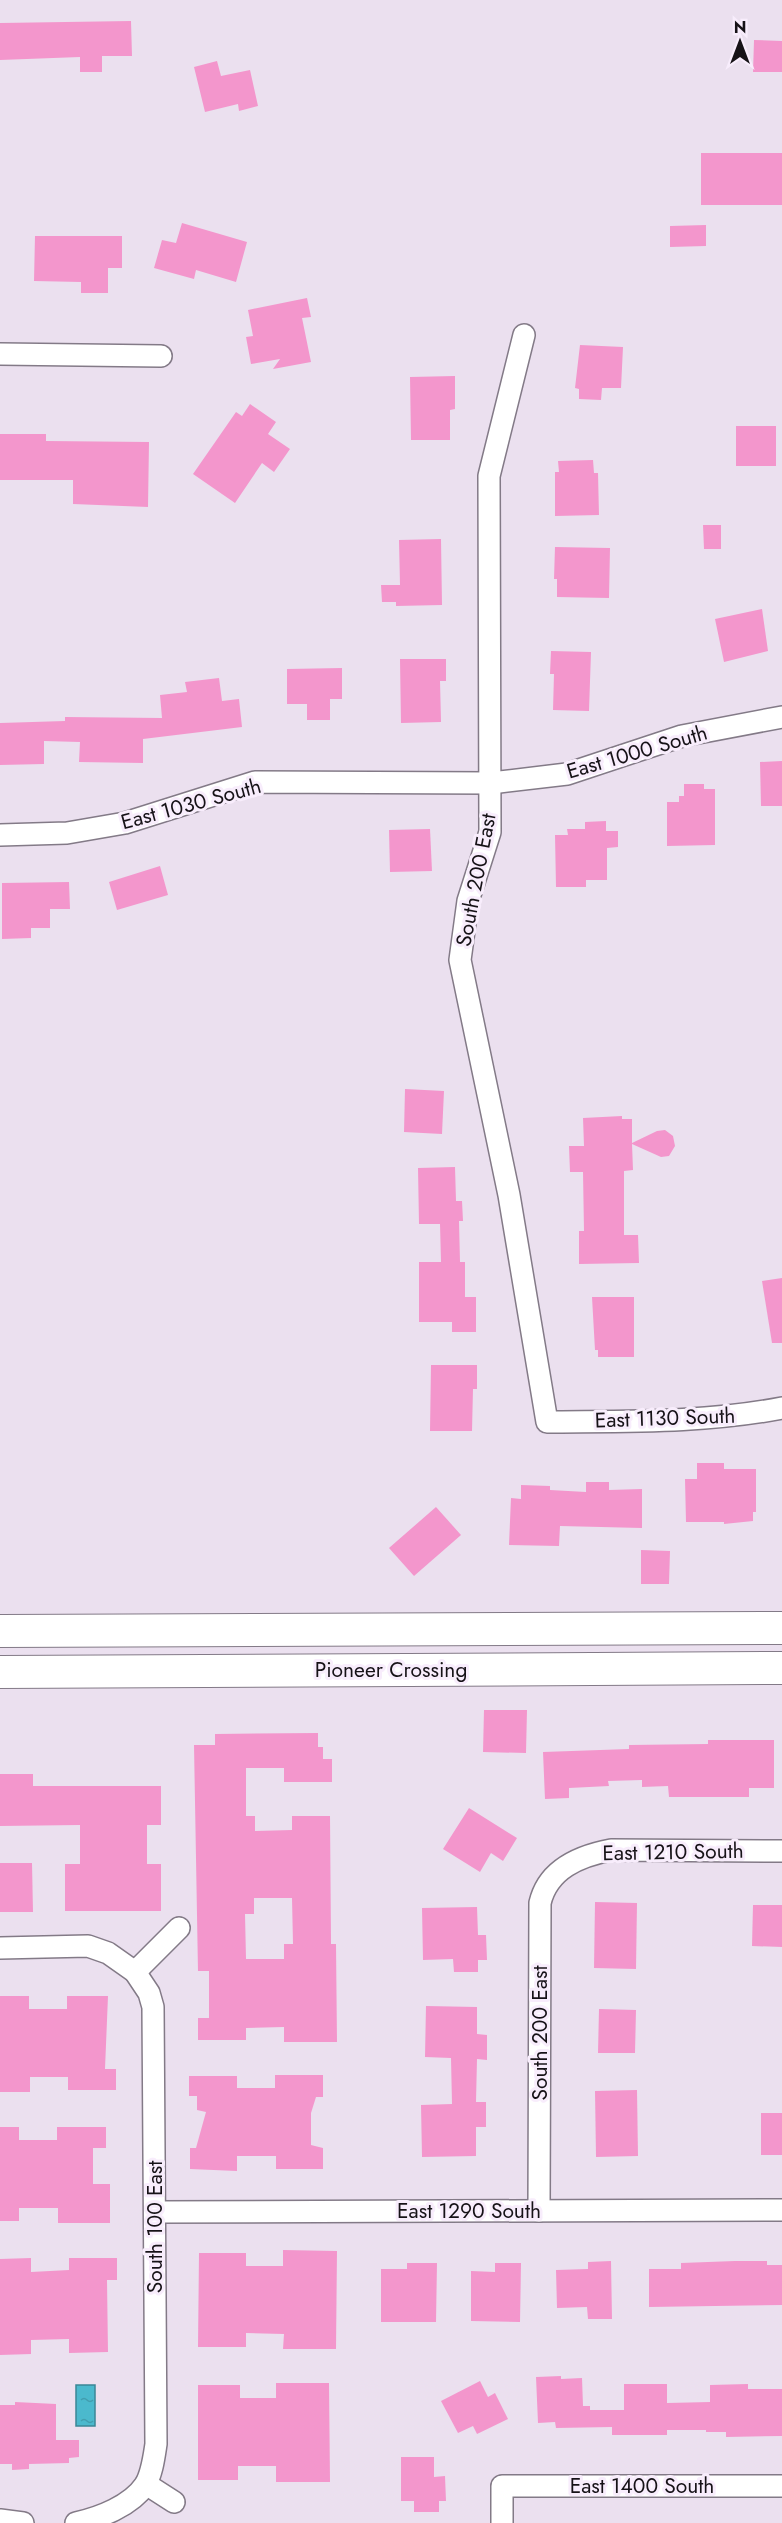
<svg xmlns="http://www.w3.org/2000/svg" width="782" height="2523" viewBox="0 0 782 2523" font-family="Jost,sans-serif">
<defs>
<pattern id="water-ripples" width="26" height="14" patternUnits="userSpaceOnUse" patternTransform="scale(1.5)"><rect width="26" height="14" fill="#4bb9cd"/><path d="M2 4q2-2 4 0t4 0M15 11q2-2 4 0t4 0" fill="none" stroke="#419eaf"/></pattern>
</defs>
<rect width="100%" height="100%" fill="#ebe0ef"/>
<rect fill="url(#water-ripples)" stroke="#3b8796" stroke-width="1.5" x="76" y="2385" width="19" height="41"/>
<g fill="#f396cc" fill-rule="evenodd">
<path d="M 131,21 L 132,56 L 102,56 L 102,72 L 80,72 L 80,57 L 0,60 L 0,23 Z"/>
<path d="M 754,40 L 782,41 L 782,72 L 753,72 Z"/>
<path d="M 217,61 L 221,76 L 250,70 L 258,106 L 239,111 L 238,104 L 205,112 L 194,67 Z"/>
<rect x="701" y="153" width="81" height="52"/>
<path d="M 182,223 L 247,242 L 236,282 L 196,270 L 194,279 L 154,268 L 162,240 L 176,243 Z"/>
<path d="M 706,225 L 706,246 L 670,247 L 670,226 Z"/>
<path d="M 35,236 L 122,236 L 122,268 L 108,268 L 108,293 L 81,293 L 81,282 L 34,281 Z"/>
<path d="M 307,298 L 311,317 L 302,318 L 311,362 L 273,369 L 280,359 L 251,364 L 246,337 L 253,336 L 248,310 Z"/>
<path d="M 580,345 L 623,347 L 621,388 L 602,388 L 601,400 L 579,399 L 579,389 L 575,388 Z"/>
<path d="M 455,376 L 455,409 L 450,410 L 450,440 L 411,440 L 410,377 Z"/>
<path d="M 250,404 L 276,422 L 268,434 L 290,449 L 274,472 L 262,463 L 235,503 L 193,474 L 236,412 L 242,416 Z"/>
<rect x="736" y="426" width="40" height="40"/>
<path d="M 0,434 L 46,434 L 46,441 L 149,442 L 148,507 L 73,504 L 73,480 L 0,480 Z"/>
<path d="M 593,460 L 594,473 L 598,473 L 599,515 L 555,516 L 555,472 L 559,472 L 558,461 Z"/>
<path d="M 703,525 L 721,525 L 721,549 L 704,549 Z"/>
<path d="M 441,539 L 442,605 L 396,606 L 396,602 L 382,602 L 381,585 L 400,585 L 399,540 Z"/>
<path d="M 555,547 L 610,548 L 609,598 L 557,597 L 557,579 L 554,579 Z"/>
<path d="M 762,609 L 768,651 L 724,662 L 715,619 Z"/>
<path d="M 551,651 L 591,652 L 589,711 L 553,710 L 554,674 L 550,674 Z"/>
<path d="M 400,659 L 446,659 L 446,681 L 440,681 L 441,722 L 401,723 Z"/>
<path d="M 342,668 L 342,699 L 330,699 L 330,720 L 307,720 L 307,704 L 287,704 L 287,669 Z"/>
<path d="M 219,678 L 222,701 L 239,699 L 242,727 L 143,739 L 143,763 L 79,762 L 80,742 L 44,741 L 44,764 L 0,765 L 0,723 L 65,721 L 65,717 L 162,718 L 160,695 L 187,692 L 185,682 Z"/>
<path d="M 782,761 L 782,806 L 761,806 L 760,762 Z"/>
<path d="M 684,784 L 704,784 L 704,789 L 715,789 L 715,845 L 667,846 L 667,802 L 679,802 L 679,796 L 684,796 Z"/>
<path d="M 606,821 L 606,831 L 618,831 L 618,847 L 607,848 L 607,880 L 586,880 L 586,887 L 556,887 L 555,835 L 568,835 L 567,829 L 585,829 L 585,822 Z"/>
<path d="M 430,829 L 432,871 L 390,872 L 389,830 Z"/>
<path d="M 160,866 L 168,895 L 117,910 L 109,882 Z"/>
<path d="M 69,882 L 70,909 L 50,909 L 50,928 L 31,928 L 31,938 L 2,939 L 2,883 Z"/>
<path d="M 405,1089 L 444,1091 L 442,1134 L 404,1132 Z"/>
<path d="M 622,1116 L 622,1119 L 632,1119 L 632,1143 L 657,1131 L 665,1130 L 673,1136 L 675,1146 L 669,1156 L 661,1157 L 632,1144 L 633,1170 L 624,1171 L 624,1235 L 638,1235 L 639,1263 L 579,1264 L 579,1231 L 584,1231 L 583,1172 L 570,1172 L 569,1146 L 584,1146 L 583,1118 Z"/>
<path d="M 455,1167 L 456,1201 L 462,1201 L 463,1221 L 459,1221 L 460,1262 L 465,1262 L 465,1297 L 476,1297 L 476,1332 L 452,1332 L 452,1322 L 419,1322 L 419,1262 L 441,1262 L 440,1224 L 419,1224 L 418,1168 Z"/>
<path d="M 782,1278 L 782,1343 L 772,1343 L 762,1281 Z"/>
<path d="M 592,1297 L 634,1297 L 634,1357 L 598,1357 L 598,1350 L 595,1350 Z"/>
<path d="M 431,1365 L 477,1365 L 477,1389 L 473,1389 L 472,1431 L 430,1431 Z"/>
<path d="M 697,1463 L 724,1463 L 724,1469 L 756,1469 L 756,1512 L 753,1512 L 753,1521 L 724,1524 L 724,1522 L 686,1522 L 685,1479 L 697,1479 Z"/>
<path d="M 586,1482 L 609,1482 L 609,1490 L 642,1489 L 642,1528 L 560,1526 L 559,1546 L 509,1545 L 511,1498 L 521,1499 L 521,1485 L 550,1486 L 550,1490 L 586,1492 Z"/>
<path d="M 436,1507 L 461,1535 L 414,1576 L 389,1548 Z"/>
<path d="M 641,1550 L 670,1551 L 669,1584 L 641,1584 Z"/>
<path d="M 484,1710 L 527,1710 L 526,1753 L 483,1752 Z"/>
<path d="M 318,1733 L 318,1747 L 323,1747 L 323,1759 L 332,1759 L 332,1782 L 284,1782 L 284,1768 L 246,1768 L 246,1816 L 255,1816 L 255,1831 L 292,1830 L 292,1816 L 330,1816 L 331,1944 L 336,1944 L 337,2042 L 284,2042 L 284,2027 L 246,2028 L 246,2040 L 198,2040 L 198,2018 L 209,2018 L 209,1971 L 198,1971 L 194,1745 L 215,1745 L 215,1734 ZM 254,1898 L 292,1898 L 293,1944 L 284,1944 L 284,1959 L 246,1959 L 245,1914 L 254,1914 Z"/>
<path d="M 708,1740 L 774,1740 L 774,1788 L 749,1788 L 749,1797 L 669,1797 L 668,1786 L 642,1787 L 642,1780 L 608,1781 L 609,1786 L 569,1788 L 569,1798 L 545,1799 L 543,1752 L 629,1749 L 629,1745 L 708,1744 Z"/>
<path d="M 0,1774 L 33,1774 L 33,1786 L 161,1786 L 161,1825 L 147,1825 L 147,1864 L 161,1864 L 161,1911 L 65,1911 L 65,1864 L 80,1864 L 80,1825 L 0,1826 Z"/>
<path d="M 469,1808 L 517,1838 L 503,1861 L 491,1853 L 480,1872 L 443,1849 Z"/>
<path d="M 0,1863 L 32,1863 L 33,1912 L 0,1912 Z"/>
<path d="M 595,1902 L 637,1903 L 636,1969 L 594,1968 Z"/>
<path d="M 753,1905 L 782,1905 L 782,1947 L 752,1946 Z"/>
<path d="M 477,1907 L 478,1935 L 486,1935 L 487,1960 L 478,1960 L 478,1972 L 454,1972 L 453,1959 L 423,1960 L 422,1908 Z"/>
<path d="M 0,1996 L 29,1996 L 29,2009 L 67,2009 L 67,1996 L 108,1996 L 105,2069 L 116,2069 L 116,2090 L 68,2090 L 68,2077 L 30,2077 L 30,2092 L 0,2092 Z"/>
<path d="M 426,2006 L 477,2007 L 477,2034 L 487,2035 L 487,2060 L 477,2059 L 476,2102 L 486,2102 L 486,2127 L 476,2127 L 476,2156 L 422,2157 L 421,2105 L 452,2104 L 451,2058 L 425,2057 Z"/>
<path d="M 599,2009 L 636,2010 L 635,2053 L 598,2053 Z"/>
<path d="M 275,2075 L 323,2075 L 323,2097 L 316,2097 L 311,2113 L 311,2145 L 323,2148 L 323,2169 L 276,2169 L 276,2156 L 237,2156 L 237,2171 L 190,2169 L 190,2148 L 196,2148 L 206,2112 L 197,2110 L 197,2096 L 189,2096 L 189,2076 L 237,2076 L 237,2088 L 275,2088 Z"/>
<path d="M 637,2090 L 638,2156 L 596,2157 L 595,2091 Z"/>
<rect x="761" y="2113" width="21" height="42"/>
<path d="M 0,2127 L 19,2127 L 19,2140 L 57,2140 L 57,2127 L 106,2127 L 106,2148 L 93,2148 L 93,2184 L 110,2184 L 110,2223 L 58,2223 L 58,2208 L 19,2208 L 19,2221 L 0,2221 Z"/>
<path d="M 283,2250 L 337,2251 L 336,2349 L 283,2349 L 284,2334 L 246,2333 L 246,2347 L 198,2347 L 199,2253 L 246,2253 L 246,2266 L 283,2266 Z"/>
<path d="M 31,2258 L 31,2272 L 69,2270 L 69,2258 L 117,2258 L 117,2280 L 107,2280 L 108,2352 L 69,2353 L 69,2339 L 31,2340 L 31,2354 L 0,2355 L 0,2259 Z"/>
<path d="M 611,2261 L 612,2319 L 588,2319 L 587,2307 L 557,2308 L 556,2270 L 588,2269 L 588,2262 Z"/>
<path d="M 735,2261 L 767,2261 L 767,2265 L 782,2265 L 782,2305 L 649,2307 L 649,2269 L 681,2269 L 681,2263 Z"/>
<path d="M 407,2263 L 437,2263 L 436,2322 L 381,2322 L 381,2269 L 407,2269 Z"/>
<path d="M 495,2263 L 521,2263 L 520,2322 L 471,2321 L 471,2271 L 495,2272 Z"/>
<path d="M 561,2376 L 561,2379 L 582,2378 L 583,2406 L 590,2406 L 590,2410 L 624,2410 L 624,2384 L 667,2384 L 667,2403 L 710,2402 L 710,2385 L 748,2384 L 748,2389 L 782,2389 L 782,2436 L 726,2437 L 726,2432 L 706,2432 L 706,2430 L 667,2430 L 667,2435 L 612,2435 L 612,2427 L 556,2428 L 555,2422 L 538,2423 L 536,2377 Z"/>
<path d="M 480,2381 L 488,2397 L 495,2393 L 508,2419 L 477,2434 L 473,2426 L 458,2433 L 441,2401 Z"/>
<path d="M 276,2383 L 329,2383 L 330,2482 L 276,2482 L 276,2466 L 238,2466 L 238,2480 L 198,2480 L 198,2385 L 240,2385 L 240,2398 L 276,2398 Z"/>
<path d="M 15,2402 L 56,2404 L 56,2440 L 79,2440 L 79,2457 L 69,2458 L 69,2463 L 29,2464 L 29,2469 L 12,2470 L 12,2464 L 0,2464 L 0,2405 L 15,2405 Z"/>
<path d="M 401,2457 L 434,2457 L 434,2477 L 445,2476 L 446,2501 L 439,2501 L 439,2512 L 414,2512 L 414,2501 L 401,2501 Z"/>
</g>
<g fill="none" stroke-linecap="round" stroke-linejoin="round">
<defs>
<g id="minor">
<path d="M 524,335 L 489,476 L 490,832 L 468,901 L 460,960 L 509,1195 L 547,1422 C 626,1421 705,1423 782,1408"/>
<path d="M 0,354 L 161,356"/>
<path d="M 0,835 L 67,833 L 125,823 L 255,782 L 491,783 L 567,774 L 682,736 L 782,717"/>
<path d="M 0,1948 L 88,1946 L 108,1953 L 135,1972 L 149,1993 L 153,2007 L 156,2444 C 154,2457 152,2474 145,2485 C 131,2506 99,2518 76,2523"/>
<path d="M 135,1972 L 179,1928"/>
<path d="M 539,2211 L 540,1903 C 548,1869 579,1856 611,1850 L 782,1851"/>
<path d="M 156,2212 L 782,2210"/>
<path d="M 146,2484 L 174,2502"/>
<path d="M 0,2520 L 23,2523"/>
<path d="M 502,2523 L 502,2486 L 782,2486"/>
</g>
<g id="highway">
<path d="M 0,1631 L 782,1628"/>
<path d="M 0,1672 L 782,1668"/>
</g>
</defs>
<use href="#minor" stroke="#837a87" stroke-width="24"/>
<use href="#highway" stroke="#837a87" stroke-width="34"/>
<use href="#minor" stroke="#fff" stroke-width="21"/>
<use href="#highway" stroke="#fff" stroke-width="32"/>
</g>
<g text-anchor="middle" stroke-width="6" stroke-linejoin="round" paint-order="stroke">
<g font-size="21" fill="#161217" stroke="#f8edfc">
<text transform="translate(637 752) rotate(-16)" y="7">East 1000 South</text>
<text transform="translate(191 804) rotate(-15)" y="7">East 1030 South</text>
<text transform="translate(476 880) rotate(-79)" y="7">South 200 East</text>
<text transform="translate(665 1418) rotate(-2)" y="7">East 1130 South</text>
<text x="391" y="1677">Pioneer Crossing</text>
<text transform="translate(673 1852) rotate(-1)" y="7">East 1210 South</text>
<text transform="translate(540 2033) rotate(-90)" y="7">South 200 East</text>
<text x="469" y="2218">East 1290 South</text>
<text transform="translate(155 2227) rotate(-90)" y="7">South 100 East</text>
<text x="642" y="2493">East 1400 South</text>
</g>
</g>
<g transform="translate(740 42)" stroke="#f8edfc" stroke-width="4.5" paint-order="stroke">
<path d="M0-4.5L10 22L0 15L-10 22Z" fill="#161217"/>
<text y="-9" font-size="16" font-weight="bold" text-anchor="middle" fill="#161217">N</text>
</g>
</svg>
